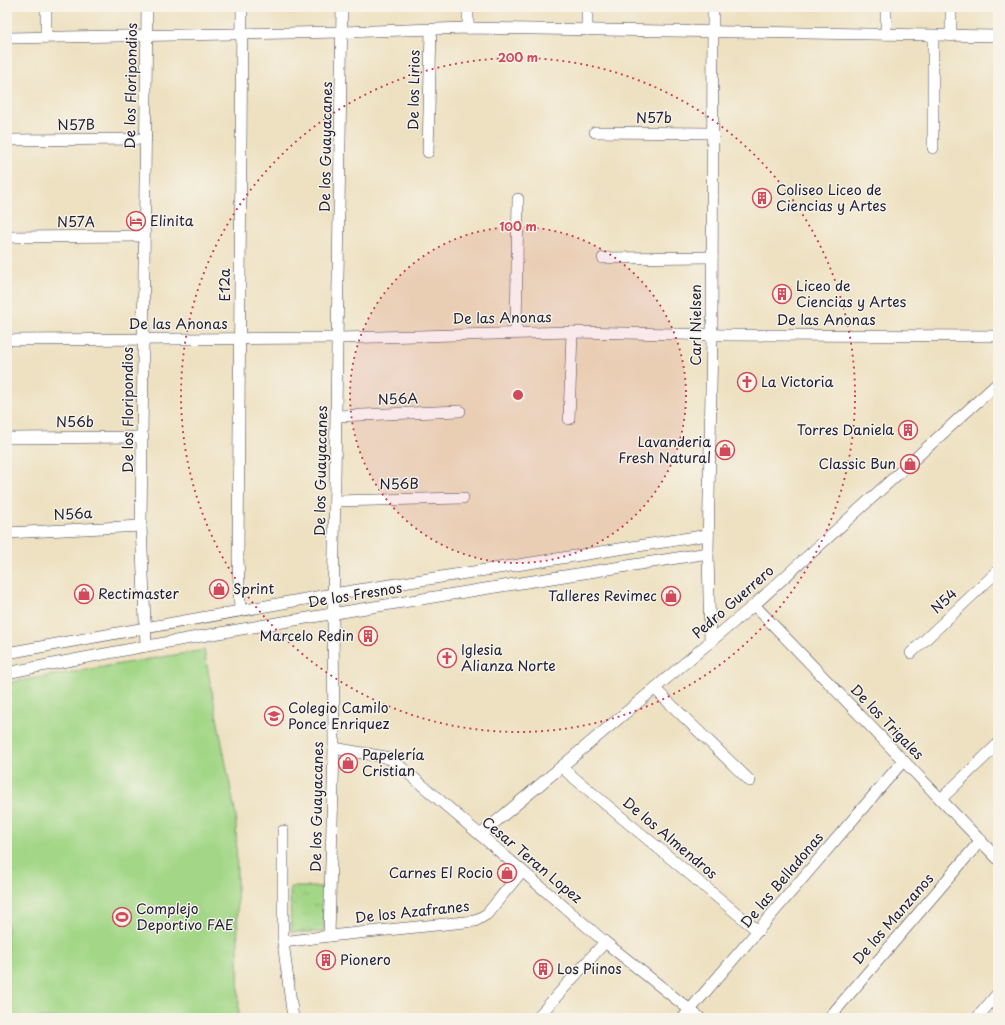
<svg xmlns="http://www.w3.org/2000/svg" width="1005" height="1025" viewBox="0 0 1005 1025" font-family="'Playpen Sans',sans-serif">
<defs>
<pattern id="grass-tufts" width="24" height="20" patternUnits="userSpaceOnUse"><rect width="24" height="20" fill="#a3d787"/><path d="M3 7l-1-3M5 7V3M7 7l1-3M15 17l-1-3M17 17v-4M19 17l1-3" fill="none" stroke="#8cb875"/></pattern>
</defs>
<rect width="100%" height="100%" fill="#f7f3e8"/>
<filter id="ink" filterUnits="userSpaceOnUse"><feTurbulence type="fractalNoise" baseFrequency=".025" numOctaves="2"/><feDisplacementMap in="SourceGraphic" scale="8" xChannelSelector="R" yChannelSelector="G"/><feConvolveMatrix kernelMatrix="1 2 1 2 8 2 1 2 1" color-interpolation-filters="sRGB"/></filter>
<filter id="wash" filterUnits="userSpaceOnUse"><feTurbulence type="fractalNoise" baseFrequency=".012" numOctaves="4" result="noise"/><feDisplacementMap in="SourceGraphic" scale="16" xChannelSelector="R" yChannelSelector="G"/><feGaussianBlur stdDeviation="0.9" result="paint"/><feColorMatrix in="noise" values="0 0 0 0 0 0 0 0 0 0 0 0 0 0 0 0 0 1.4 0 .05"/><feComposite in="paint" operator="in"/></filter>
<g filter="url(#wash)">
<rect width="100%" height="100%" fill="#eee1c1"/>
<path fill="url(#grass-tufts)" stroke="#627c61" d="M 290,887 L 323,887 L 324,932 L 291,932 Z"/>
<path fill="#a3d787" stroke="#627c61" d="M 204,650 L 236,816 L 239,1018 L 7,1018 L 7,683 Z"/>
</g>
<g filter="url(#ink)">
<g fill="none" stroke-linecap="round" stroke-linejoin="round">
<defs>
<g id="minor">
<path d="M 46,7 L 46,37"/>
<path d="M 468,7 L 468,28"/>
<path d="M 886,7 L 886,34"/>
<path d="M 587,30 L 587,7"/>
<path d="M 951,36 L 951,7"/>
<path d="M 7,38 L 342,32 L 468,28 L 998,36"/>
<path d="M 595,132 L 712,133"/>
<path d="M 7,140 L 146,139"/>
<path d="M 933,148 L 933,36"/>
<path d="M 428,152 L 431,30"/>
<path d="M 7,237 L 144,236"/>
<path d="M 603,258 L 712,257"/>
<path d="M 516,332 L 518,199"/>
<path d="M 7,340 L 338,338 L 572,332 L 728,335 L 998,336"/>
<path d="M 337,416 L 460,411"/>
<path d="M 569,419 L 572,332"/>
<path d="M 7,438 L 143,437"/>
<path d="M 335,501 L 463,498"/>
<path d="M 7,533 L 141,526"/>
<path d="M 754,605 L 998,859"/>
<path d="M 240,611 L 238,558 L 242,7"/>
<path d="M 710,642 L 708,553 L 712,335 L 713,7"/>
<path d="M 146,646 L 141,526 L 147,7"/>
<path d="M 7,653 L 333,594 L 708,535"/>
<path d="M 911,653 L 998,571"/>
<path d="M 7,673 C 239,626 474,591 708,553"/>
<path d="M 655,689 L 750,781"/>
<path d="M 334,748 L 385,757 L 394,761 L 605,942 L 700,1018"/>
<path d="M 561,767 L 758,931"/>
<path d="M 941,799 L 998,744"/>
<path d="M 283,831 L 283,942 L 293,1018"/>
<path d="M 480,835 L 754,605 L 998,383"/>
<path d="M 329,936 L 334,748 L 333,614 L 342,7"/>
<path d="M 283,942 L 329,936 L 475,921 L 487,914 L 522,871"/>
<path d="M 537,1018 L 605,942"/>
<path d="M 683,1018 L 903,761"/>
<path d="M 829,1018 L 981,840"/>
<path d="M 977,1018 L 998,993"/>
</g>
</defs>
<use href="#minor" stroke="#413f4f" stroke-width="12"/>
<use href="#minor" stroke="#fff" stroke-width="11"/>
</g>
</g>
<circle cx="518" cy="395" r="168" fill="#d1495b" fill-opacity=".12"/>
<g fill="none" stroke="#d1495b" stroke-width="2" stroke-dasharray="2 4">
<circle cx="518" cy="395" r="168"/>
<circle cx="518" cy="395" r="337"/>
</g>
<defs>
<symbol id="building-ring" viewBox="-11 -11 22 22"><circle r="9.5" fill="#f7f3e8" stroke="#d1495b" stroke-width="1.5"/><path d="M-4-6H4V6H1V3H-1V6H-4ZM-2.5-4.3h1.7v1.8h-1.7ZM.8-4.3h1.7v1.8H.8ZM-2.5-1h1.7V.8h-1.7ZM.8-1h1.7V.8H.8Z" fill="#d1495b"/></symbol>
<symbol id="hotel-ring" viewBox="-11 -11 22 22"><circle r="9.5" fill="#f7f3e8" stroke="#d1495b" stroke-width="1.5"/><path d="M-6-4.5h1.5V1H6V5H4.5V3h-9V5H-6ZM-4 0a1.8 1.8 0 1 1 3.6 0ZM.5 0V-2.5h3Q6-2.5 6 0Z" fill="#d1495b"/></symbol>
<symbol id="church-ring" viewBox="-11 -11 22 22"><circle r="9.5" fill="#f7f3e8" stroke="#d1495b" stroke-width="1.5"/><path d="M-1.2-6h2.4v3.5h3.3v2.4h-3.3V6h-2.4V-.1h-3.3v-2.4h3.3Z" fill="#d1495b"/></symbol>
<symbol id="shop-ring" viewBox="-11 -11 22 22"><circle r="9.5" fill="#f7f3e8" stroke="#d1495b" stroke-width="1.5"/><path d="M-5-2.5h2.3a2.7 3.5 0 0 1 5.4 0H5L5.5 6h-11ZM-1.5-2.5h3a1.5 2.3 0 0 0-3 0Z" fill="#d1495b"/></symbol>
<symbol id="university-ring" viewBox="-11 -11 22 22"><circle r="9.5" fill="#f7f3e8" stroke="#d1495b" stroke-width="1.5"/><path d="M0-5L7-2L0 1L-7-2ZM-4 1L0 2.5L4 1V4Q0 6-4 4Z" fill="#d1495b"/></symbol>
<symbol id="stadium-ring" viewBox="-11 -11 22 22"><circle r="9.5" fill="#f7f3e8" stroke="#d1495b" stroke-width="1.5"/><path d="M0-5a6.5 5 0 1 0 0 10a6.5 5 0 1 0 0-10ZM-3.5-1.8h7v3.6h-7Z" fill="#d1495b"/></symbol>
</defs>
<g fill-rule="evenodd">
<use href="#building-ring" x="751" y="187" width="22" height="22"/>
<use href="#hotel-ring" x="125" y="210" width="22" height="22"/>
<use href="#building-ring" x="771" y="283" width="22" height="22"/>
<use href="#church-ring" x="736" y="371" width="22" height="22"/>
<use href="#building-ring" x="897" y="419" width="22" height="22"/>
<use href="#shop-ring" x="714" y="439" width="22" height="22"/>
<use href="#shop-ring" x="899" y="453" width="22" height="22"/>
<use href="#shop-ring" x="208" y="578" width="22" height="22"/>
<use href="#shop-ring" x="73" y="583" width="22" height="22"/>
<use href="#shop-ring" x="660" y="585" width="22" height="22"/>
<use href="#building-ring" x="357" y="625" width="22" height="22"/>
<use href="#church-ring" x="436" y="647" width="22" height="22"/>
<use href="#university-ring" x="263" y="705" width="22" height="22"/>
<use href="#shop-ring" x="337" y="752" width="22" height="22"/>
<use href="#shop-ring" x="496" y="862" width="22" height="22"/>
<use href="#stadium-ring" x="111" y="906" width="22" height="22"/>
<use href="#building-ring" x="315" y="949" width="22" height="22"/>
<use href="#building-ring" x="532" y="958" width="22" height="22"/>
</g>
<g text-anchor="middle" stroke-width="3" stroke-linejoin="round" paint-order="stroke">
<g font-size="14" fill="#22223b" stroke="#f7f3e8">
<text transform="translate(131 86) rotate(-89)" y="5">De los Floripondios</text>
<text transform="translate(414 90) rotate(-89)" y="5">De los Lirios</text>
<text x="654" y="123">N57b</text>
<text transform="translate(76 125) rotate(-1)" y="5">N57B</text>
<text transform="translate(326 147) rotate(-89)" y="5">De los Guayacanes</text>
<text x="76" y="227">N57A</text>
<text transform="translate(225 285) rotate(-90)" y="5">E12a</text>
<text transform="translate(502 318) rotate(-1)" y="5">De las Anonas</text>
<text x="826" y="325">De las Anonas</text>
<text x="178" y="329">De las Anonas</text>
<text transform="translate(696 325) rotate(-90)" y="5">Carl Nielsen</text>
<text transform="translate(398 399) rotate(-2)" y="5">N56A</text>
<text transform="translate(128 410) rotate(-90)" y="5">De los Floripondios</text>
<text x="75" y="427">N56b</text>
<text transform="translate(321 471) rotate(-89)" y="5">De los Guayacanes</text>
<text transform="translate(399 484) rotate(-1)" y="5">N56B</text>
<text transform="translate(73 514) rotate(-3)" y="5">N56a</text>
<text transform="translate(355 595) rotate(-9)" y="5">De los Fresnos</text>
<text transform="translate(944 601) rotate(-43)" y="5">N54</text>
<text transform="translate(733 602) rotate(-41)" y="5">Pedro Guerrero</text>
<text transform="translate(887 722) rotate(46)" y="5">De los Trigales</text>
<text transform="translate(317 807) rotate(-89)" y="5">De los Guayacanes</text>
<text transform="translate(670 838) rotate(40)" y="5">De los Almendros</text>
<text transform="translate(532 860) rotate(40)" y="5">Cesar Teran Lopez</text>
<text transform="translate(782 880) rotate(-50)" y="5">De las Belladonas</text>
<text transform="translate(412 912) rotate(-6)" y="5">De los Azafranes</text>
<text transform="translate(893 919) rotate(-49)" y="5">De los Manzanos</text>
</g>
<g font-size="14" fill="#22223b" stroke="#f7f3e8" text-anchor="start">
<text x="776" y="195">Coliseo Liceo de<tspan x="776" dy="16">Ciencias y Artes</tspan></text>
<text x="150" y="226">Elinita</text>
<text x="796" y="291">Liceo de<tspan x="796" dy="16">Ciencias y Artes</tspan></text>
<text x="761" y="387">La Victoria</text>
<text x="894" y="435" text-anchor="end">Torres Daniela</text>
<text x="711" y="447" text-anchor="end">Lavanderia<tspan x="711" dy="16">Fresh Natural</tspan></text>
<text x="896" y="469" text-anchor="end">Classic Bun</text>
<text x="233" y="594">Sprint</text>
<text x="98" y="599">Rectimaster</text>
<text x="657" y="601" text-anchor="end">Talleres Revimec</text>
<text x="354" y="641" text-anchor="end">Marcelo Redin</text>
<text x="461" y="655">Iglesia<tspan x="461" dy="16">Alianza Norte</tspan></text>
<text x="288" y="713">Colegio Camilo<tspan x="288" dy="16">Ponce Enriquez</tspan></text>
<text x="362" y="760">Papelería<tspan x="362" dy="16">Cristian</tspan></text>
<text x="493" y="878" text-anchor="end">Carnes El Rocio</text>
<text x="136" y="914">Complejo<tspan x="136" dy="16">Deportivo FAE</tspan></text>
<text x="340" y="965">Pionero</text>
<text x="557" y="974">Los Piinos</text>
</g>
</g>
<circle cx="518" cy="395" r="6" fill="#d1495b" stroke="#f7f3e8" stroke-width="2"/>
<g font-size="12" text-anchor="middle" font-weight="bold" fill="#d1495b" stroke="#f7f3e8" stroke-width="3" stroke-linejoin="round" paint-order="stroke">
<text x="518" y="62">200 m</text>
<text x="518" y="231">100 m</text>
</g>
<rect width="1005" height="1025" fill="none" stroke="#f7f3e8" stroke-width="24"/>
</svg>
